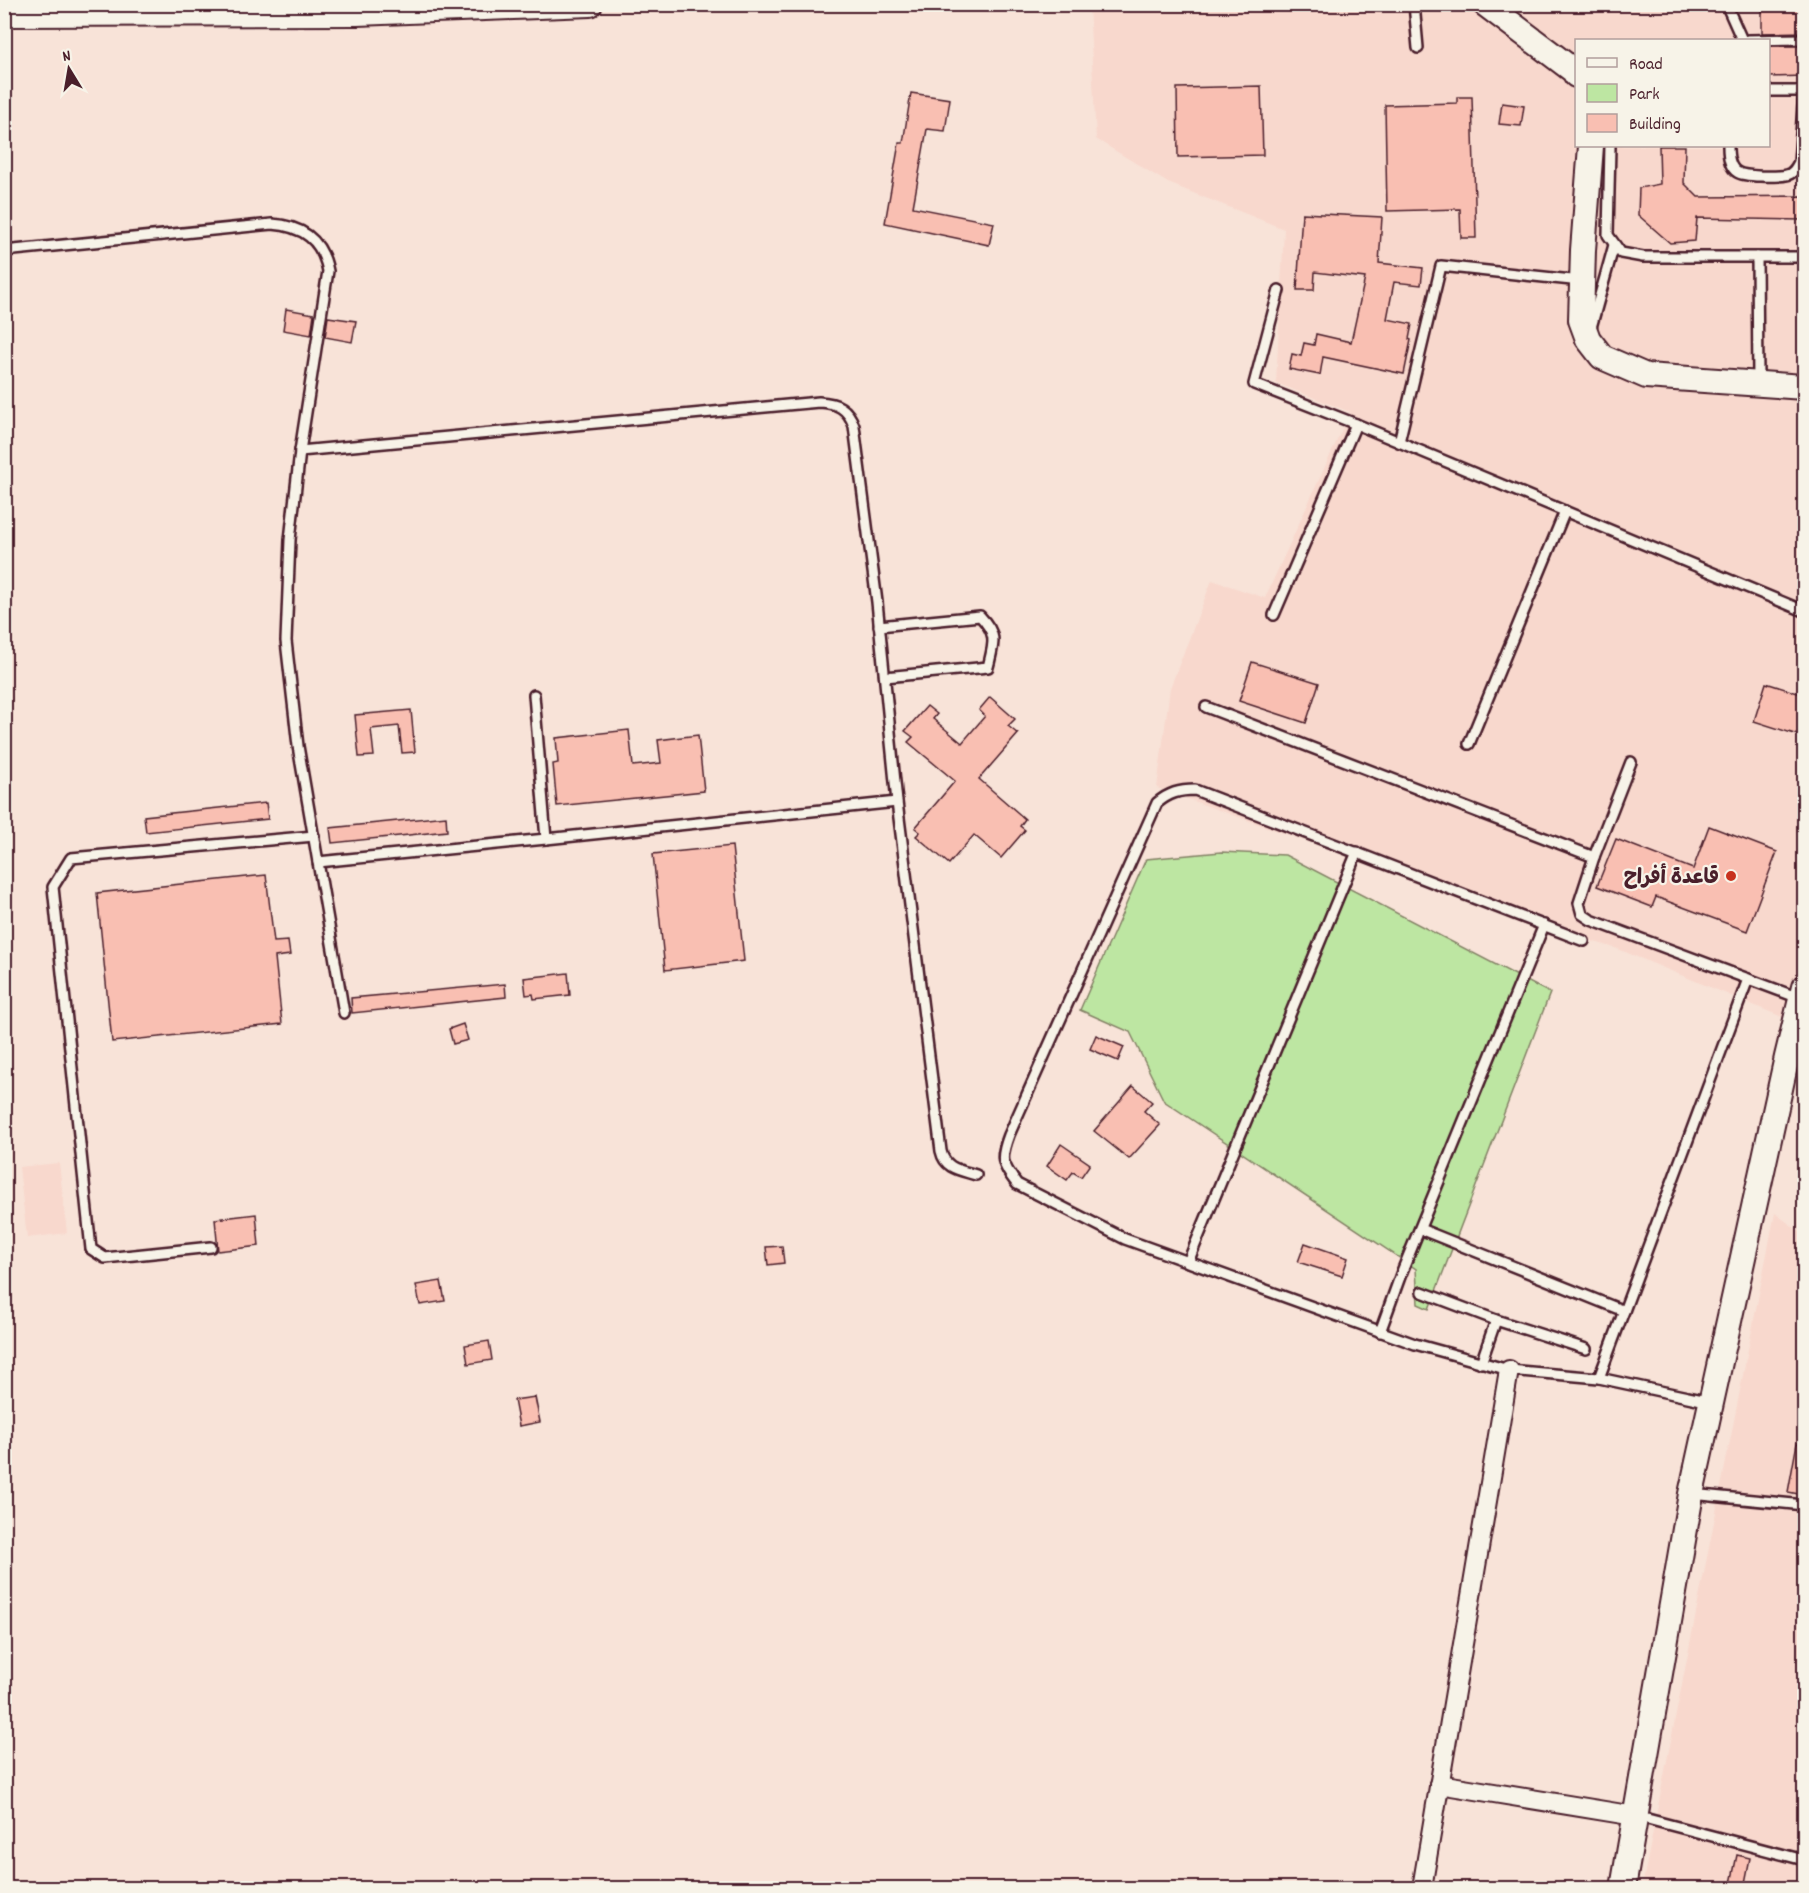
<svg xmlns="http://www.w3.org/2000/svg" width="1809" height="1893" viewBox="0 0 1809 1893" font-family="Dekko,'Playpen Sans Arabic',sans-serif">
<rect width="100%" height="100%" fill="#f8e3d8"/>
<filter id="ink" filterUnits="userSpaceOnUse"><feTurbulence type="fractalNoise" baseFrequency=".0167" numOctaves="2"/><feDisplacementMap in="SourceGraphic" scale="12" xChannelSelector="R" yChannelSelector="G"/><feConvolveMatrix kernelMatrix="1 2 1 2 8 2 1 2 1" color-interpolation-filters="sRGB"/></filter>
<g filter="url(#ink)">
<g fill="#f8d8cd" fill-rule="evenodd">
<path d="M 1089,5 L 1804,5 L 1804,1026 L 1618,949 L 1562,932 L 1157,788 L 1170,688 L 1212,580 L 1265,598 L 1350,412 L 1276,383 L 1284,229 L 1168,183 L 1096,139 ZM 1576,40 L 1768,40 L 1768,146 L 1576,146 Z"/>
<path d="M 59,1163 L 67,1233 L 27,1238 L 19,1167 Z"/>
<path d="M 1775,1213 L 1804,1235 L 1804,1888 L 1675,1888 L 1643,1882 Z"/>
</g>
<path fill="#bde6a2" stroke="#848266" stroke-width="1.5" d="M 1221,852 L 1285,855 L 1550,993 L 1429,1309 L 1418,1304 L 1416,1269 L 1164,1101 L 1130,1032 L 1080,1010 L 1146,859 Z"/>
<g fill="#f9bfb2" stroke="#4a1f2b" stroke-width="1.5">
<path d="M 1762,4 L 1804,4 L 1804,32 L 1762,33 Z"/>
<path d="M 1768,46 L 1804,46 L 1804,76 L 1768,77 Z"/>
<path d="M 1261,86 L 1263,155 L 1178,157 L 1177,88 Z"/>
<path d="M 911,93 L 950,99 L 945,131 L 927,129 L 913,207 L 994,223 L 989,245 L 885,223 L 899,143 L 903,143 Z"/>
<path d="M 1457,97 L 1472,97 L 1476,238 L 1461,238 L 1460,209 L 1387,211 L 1385,105 L 1457,103 Z"/>
<path d="M 1502,103 L 1524,106 L 1521,126 L 1499,124 Z"/>
<path d="M 1659,146 L 1685,146 L 1684,183 L 1698,197 L 1804,196 L 1804,220 L 1697,218 L 1695,241 L 1670,243 L 1638,215 L 1639,188 L 1660,184 Z"/>
<path d="M 1302,213 L 1382,217 L 1379,263 L 1423,268 L 1421,285 L 1394,282 L 1387,319 L 1412,324 L 1409,339 L 1411,340 L 1404,374 L 1323,357 L 1320,375 L 1289,369 L 1292,354 L 1301,356 L 1304,343 L 1314,345 L 1316,334 L 1351,342 L 1365,278 L 1315,272 L 1314,290 L 1297,290 Z"/>
<path d="M 286,309 L 314,314 L 311,335 L 283,330 Z"/>
<path d="M 328,317 L 356,321 L 352,342 L 325,337 Z"/>
<path d="M 1252,662 L 1319,683 L 1306,723 L 1239,701 Z"/>
<path d="M 1766,683 L 1804,695 L 1804,737 L 1754,721 Z"/>
<path d="M 990,697 L 1015,719 L 1008,726 L 1018,734 L 979,779 L 1025,819 L 1020,826 L 1025,830 L 1001,858 L 974,835 L 949,864 L 916,836 L 920,832 L 915,828 L 955,781 L 908,742 L 913,737 L 905,731 L 927,706 L 937,714 L 933,719 L 962,743 L 985,716 L 979,710 Z"/>
<path d="M 411,710 L 415,752 L 402,753 L 399,726 L 371,729 L 374,756 L 359,757 L 355,715 Z"/>
<path d="M 629,730 L 633,766 L 661,763 L 658,740 L 698,735 L 704,791 L 557,806 L 553,764 L 558,763 L 556,738 Z"/>
<path d="M 266,803 L 268,819 L 146,832 L 144,816 Z"/>
<path d="M 446,816 L 447,831 L 332,843 L 330,828 Z"/>
<path d="M 1709,826 L 1777,852 L 1747,931 L 1656,897 L 1652,907 L 1597,886 L 1616,839 L 1693,869 Z"/>
<path d="M 732,846 L 744,961 L 665,970 L 653,854 Z"/>
<path d="M 266,875 L 274,942 L 288,941 L 290,955 L 275,957 L 282,1024 L 112,1042 L 97,893 Z"/>
<path d="M 568,973 L 570,995 L 534,999 L 533,994 L 526,995 L 524,978 Z"/>
<path d="M 505,984 L 506,997 L 352,1013 L 351,998 Z"/>
<path d="M 463,1024 L 468,1040 L 453,1044 L 449,1029 Z"/>
<path d="M 1096,1035 L 1124,1047 L 1118,1061 L 1090,1049 Z"/>
<path d="M 1133,1086 L 1152,1102 L 1144,1111 L 1160,1125 L 1129,1159 L 1094,1131 Z"/>
<path d="M 1061,1144 L 1090,1164 L 1081,1177 L 1073,1172 L 1067,1180 L 1047,1166 Z"/>
<path d="M 256,1214 L 259,1246 L 218,1251 L 215,1219 Z"/>
<path d="M 1305,1243 L 1348,1258 L 1342,1276 L 1298,1262 Z"/>
<path d="M 782,1246 L 784,1263 L 768,1265 L 766,1247 Z"/>
<path d="M 441,1281 L 445,1301 L 420,1305 L 416,1285 Z"/>
<path d="M 489,1341 L 492,1360 L 468,1364 L 465,1345 Z"/>
<path d="M 535,1397 L 540,1422 L 519,1426 L 514,1400 Z"/>
<path d="M 1797,1443 L 1804,1444 L 1804,1495 L 1788,1492 Z"/>
<path d="M 1737,1855 L 1750,1858 L 1744,1888 L 1730,1888 Z"/>
</g>
<g fill="none" stroke-linecap="round" stroke-linejoin="round">
<defs>
<g id="lane">
<path d="M 1414,4 L 1418,48"/>
<path d="M 1726,4 L 1742,40"/>
<path d="M 1748,40 L 1804,39"/>
<path d="M 1768,91 L 1804,91"/>
<path d="M 1610,146 L 1608,235 L 1621,253 L 1643,257 L 1804,257"/>
<path d="M 1728,146 C 1728,154 1729,167 1737,172 C 1744,177 1778,177 1786,175 C 1793,174 1796,168 1799,162 L 1804,91"/>
<path d="M 4,251 L 272,224 C 303,226 322,240 328,271 L 300,451 L 290,540 L 286,641 L 298,746 L 344,1013"/>
<path d="M 1757,257 L 1758,382"/>
<path d="M 1279,290 L 1254,384 L 1356,424 L 1804,611"/>
<path d="M 1590,331 L 1614,245"/>
<path d="M 1399,442 L 1441,266 L 1581,281"/>
<path d="M 300,451 L 819,402 C 837,403 848,408 854,426 L 877,602 L 897,802 L 941,1151 C 945,1169 960,1170 976,1175"/>
<path d="M 1274,615 L 1356,424"/>
<path d="M 879,626 L 980,616 C 998,635 994,643 988,667 L 885,677"/>
<path d="M 534,695 L 546,839"/>
<path d="M 1206,707 L 1594,857 L 1579,903 L 1582,914 L 1591,920 L 1799,998"/>
<path d="M 1469,744 L 1565,511"/>
<path d="M 1594,857 L 1631,762"/>
<path d="M 318,862 L 546,839 L 897,802"/>
<path d="M 1584,941 L 1195,790 C 1179,790 1169,793 1157,803 L 1009,1135 C 1000,1159 1001,1163 1017,1184 L 1125,1239 L 1415,1344 L 1509,1370 L 1599,1378 L 1748,979"/>
<path d="M 1420,1229 L 1624,1311"/>
<path d="M 211,1247 L 105,1258 L 91,1249 L 53,887 L 71,858 L 314,836"/>
<path d="M 1188,1262 L 1357,852"/>
<path d="M 1422,1292 L 1496,1320 L 1586,1349"/>
<path d="M 1380,1332 L 1401,1274 L 1544,925"/>
<path d="M 1481,1363 L 1496,1320"/>
<path d="M 1599,1378 L 1711,1402"/>
<path d="M 1691,1494 L 1804,1505"/>
<path d="M 1636,1816 L 1804,1860"/>
</g>
<g id="street">
<path d="M 1439,1784 L 1635,1816"/>
<path d="M 1422,1888 L 1509,1370"/>
</g>
<g id="secondary">
<path d="M 1485,4 L 1574,71 L 1576,75"/>
<path d="M 4,14 L 357,13 L 590,4"/>
<path d="M 1591,146 L 1583,250 L 1581,320 L 1588,339 L 1602,357 L 1646,376 L 1804,387"/>
<path d="M 1623,1888 L 1691,1494 L 1787,1057 L 1804,987"/>
</g>
</defs>
<use href="#lane" stroke="#4a1f2b" stroke-width="14"/>
<use href="#street" stroke="#4a1f2b" stroke-width="22"/>
<use href="#secondary" stroke="#4a1f2b" stroke-width="28"/>
<use href="#lane" stroke="#f7f3e8" stroke-width="9"/>
<use href="#street" stroke="#f7f3e8" stroke-width="18"/>
<use href="#secondary" stroke="#f7f3e8" stroke-width="24"/>
</g>
</g>
<circle fill="#c8321e" stroke="#f7f3e8" stroke-width="2" cx="1731" cy="876" r="6"/>
<g text-anchor="middle" stroke-width="4.5" stroke-linejoin="round" paint-order="stroke">
<g font-size="21" font-weight="bold" fill="#4a1f2b" stroke="#f7f3e8" text-anchor="end">
<text x="1719" y="883">قاعدة أفراح</text>
</g>
</g>
<rect width="1809" height="1893" fill="none" stroke="#f7f3e8" stroke-width="24"/>
<rect x="12" y="12" width="1785" height="1869" fill="none" stroke="#4a1f2b" stroke-width="2" filter="url(#ink)"/>
<rect x="1575" y="39" width="195" height="108" fill="#f7f3e8" stroke="#b29e9c" stroke-width="1.5"/>
<rect x="1587" y="58" width="30" height="9" fill="#f7f3e8" stroke="#b29e9c" stroke-width="1.5"/>
<text x="1629" y="69" font-size="18" fill="#4a1f2b">Road</text>
<rect x="1587" y="84" width="30" height="18" fill="#bde6a2" stroke="#b29e9c" stroke-width="1.5"/>
<text x="1629" y="99" font-size="18" fill="#4a1f2b">Park</text>
<rect x="1587" y="114" width="30" height="18" fill="#f9bfb2" stroke="#b29e9c" stroke-width="1.5"/>
<text x="1629" y="129" font-size="18" fill="#4a1f2b">Building</text>
<g transform="translate(69 69) rotate(349)" stroke="#f7f3e8" stroke-width="4.5" paint-order="stroke">
<path d="M0-4.5L10 22L0 15L-10 22Z" fill="#4a1f2b"/>
<text y="-9" font-size="16" font-weight="bold" text-anchor="middle" fill="#4a1f2b">N</text>
</g>
</svg>
